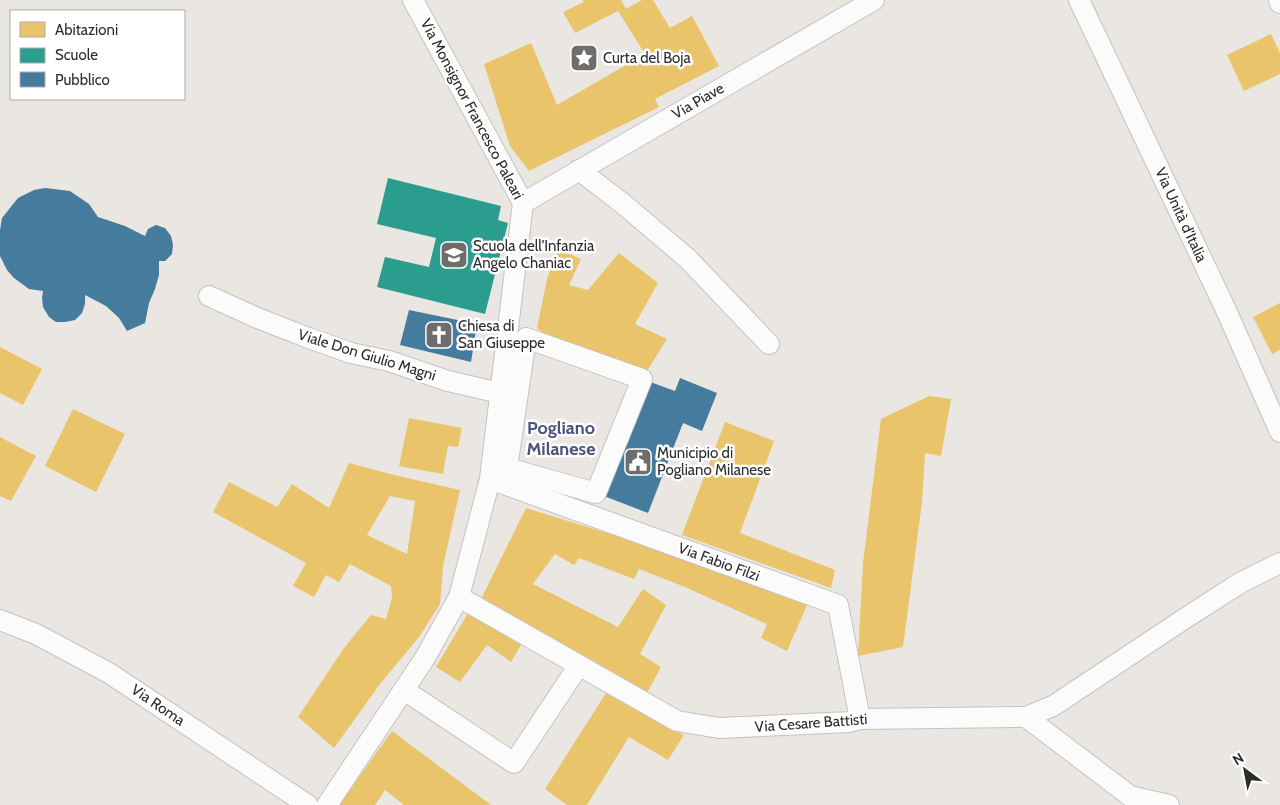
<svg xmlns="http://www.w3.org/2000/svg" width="1280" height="805" viewBox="0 0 1280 805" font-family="Cabin,sans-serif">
<rect width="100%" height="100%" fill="#eae6e2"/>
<g fill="#e9c46a" fill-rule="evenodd">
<path d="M 582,0 L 621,0 L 626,9 L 642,0 L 653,0 L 670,28 L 692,16 L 719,66 L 655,99 L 659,107 L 529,171 L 510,146 L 484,64 L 531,43 L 557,105 L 645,54 L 618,11 L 575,33 L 563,12 L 584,2 Z"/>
<path d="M 1271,34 L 1280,53 L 1280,74 L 1244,91 L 1227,55 Z"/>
<path d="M 558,249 L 581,259 L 569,285 L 588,290 L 619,253 L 658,283 L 635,324 L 667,339 L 642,379 L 564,352 L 537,328 L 547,279 Z"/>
<path d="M 1280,303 L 1280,350 L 1272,354 L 1253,317 Z"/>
<path d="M 0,347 L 42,369 L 23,405 L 0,393 Z"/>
<path d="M 929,396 L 951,399 L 941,456 L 925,453 L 922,502 L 903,647 L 858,656 L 863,563 L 881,419 Z"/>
<path d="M 73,409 L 125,434 L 96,492 L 45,466 Z"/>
<path d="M 409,418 L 462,428 L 458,447 L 448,446 L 443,474 L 399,466 Z"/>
<path d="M 725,422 L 774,441 L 740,533 L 835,570 L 831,588 L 682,535 Z"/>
<path d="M 0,437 L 36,456 L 11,501 L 0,496 Z"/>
<path d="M 349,463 L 394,475 L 460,490 L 443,566 L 440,604 L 419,637 L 380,684 L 334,748 L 298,717 L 344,648 L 371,615 L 386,619 L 392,598 L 391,586 L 350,564 L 339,582 L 326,575 L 314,597 L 293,586 L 306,563 L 213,512 L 229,482 L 277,507 L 292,484 L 329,508 ZM 390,496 L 415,501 L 407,554 L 367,535 Z"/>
<path d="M 526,508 L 652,547 L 808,603 L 787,651 L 761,638 L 767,624 L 685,587 L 639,569 L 634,579 L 579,558 L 574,565 L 555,554 L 533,584 L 618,627 L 643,589 L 666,605 L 640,654 L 661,667 L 647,693 L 480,601 Z"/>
<path d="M 471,608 L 524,640 L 511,662 L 487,645 L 460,682 L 436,667 Z"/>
<path d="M 606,693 L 684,735 L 668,760 L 629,737 L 587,805 L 567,805 L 545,789 Z"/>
<path d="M 392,731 L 491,805 L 404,805 L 385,790 L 375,805 L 339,805 Z"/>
</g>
<path fill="#2a9d8f" d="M 388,178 L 501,206 L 498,220 L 508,223 L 485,314 L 377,287 L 385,257 L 429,267 L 436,238 L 377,224 Z"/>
<g fill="#457b9d">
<path d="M 45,188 L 70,191 L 89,204 L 98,217 L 125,226 L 145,236 L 148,229 L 156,225 L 165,228 L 171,236 L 173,245 L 172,254 L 165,261 L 159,261 L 159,275 L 155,289 L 149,303 L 145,323 L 127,331 L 119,318 L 106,306 L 85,295 L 85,304 L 82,313 L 75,320 L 65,322 L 56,322 L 49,317 L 43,307 L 42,298 L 43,291 L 29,289 L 14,278 L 7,270 L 0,256 L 0,230 L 2,218 L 18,198 L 34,190 Z"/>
<path d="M 409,310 L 477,324 L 471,362 L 400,345 Z"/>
<path d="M 680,378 L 717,393 L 702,431 L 683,423 L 648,513 L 596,493 L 642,379 L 675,391 Z"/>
</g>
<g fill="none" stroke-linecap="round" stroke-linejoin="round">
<defs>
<g id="street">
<path d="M 1079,0 L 1226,310 L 1280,432"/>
<path d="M 1279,0 L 1280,3"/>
<path d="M 579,170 L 622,203 L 688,259 L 769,344"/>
<path d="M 523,203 L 874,0"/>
<path d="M 209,296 L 255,317 L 306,337 L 351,353 L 389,361 L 448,381 L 500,393"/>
<path d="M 526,338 L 642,379 L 596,493 L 507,468 Z"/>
<path d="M 490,479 L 838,605 L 860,719"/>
<path d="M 459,597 L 677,721 L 719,728 L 850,722 L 860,719 L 1026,717 L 1130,796 L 1169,805"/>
<path d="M 0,620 L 36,634 L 109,673 L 308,805"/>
<path d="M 404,690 L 514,763 L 579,665"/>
<path d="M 1026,717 L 1053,706 L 1184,619 L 1240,583 L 1280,563"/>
<path d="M 327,805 L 425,658 L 459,597 L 490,479 L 523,203 L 413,0"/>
</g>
</defs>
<use href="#street" stroke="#c3c2c3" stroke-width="22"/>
<use href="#street" stroke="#fcfbfb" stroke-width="20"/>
</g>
<defs>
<symbol id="sight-square" viewBox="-11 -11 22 22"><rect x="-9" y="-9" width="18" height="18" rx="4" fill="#6e6d6c" stroke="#fff"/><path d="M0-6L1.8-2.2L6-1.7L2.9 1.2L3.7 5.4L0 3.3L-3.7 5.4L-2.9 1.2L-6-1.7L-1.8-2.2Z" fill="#fff"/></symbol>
<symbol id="school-square" viewBox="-11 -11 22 22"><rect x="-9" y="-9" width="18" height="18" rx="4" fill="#6e6d6c" stroke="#fff"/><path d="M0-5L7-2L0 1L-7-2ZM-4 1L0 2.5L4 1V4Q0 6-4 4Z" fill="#fff"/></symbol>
<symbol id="church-square" viewBox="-11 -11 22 22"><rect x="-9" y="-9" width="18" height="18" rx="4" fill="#6e6d6c" stroke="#fff"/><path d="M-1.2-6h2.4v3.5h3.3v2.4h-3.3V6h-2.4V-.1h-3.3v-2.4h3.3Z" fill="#fff"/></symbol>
<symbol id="civic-square" viewBox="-11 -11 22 22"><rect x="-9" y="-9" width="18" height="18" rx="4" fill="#6e6d6c" stroke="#fff"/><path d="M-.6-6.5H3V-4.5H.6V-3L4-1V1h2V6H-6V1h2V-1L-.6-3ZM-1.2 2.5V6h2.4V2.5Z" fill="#fff"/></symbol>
</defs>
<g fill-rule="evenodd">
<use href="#sight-square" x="568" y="42" width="32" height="32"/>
<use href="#school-square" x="438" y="239" width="32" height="32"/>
<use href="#church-square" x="423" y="319" width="32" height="32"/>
<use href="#civic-square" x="622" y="446" width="32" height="32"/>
</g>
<g text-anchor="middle" stroke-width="5" stroke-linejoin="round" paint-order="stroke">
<g font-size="15" fill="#2c2c2c" stroke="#fff" text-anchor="start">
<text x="603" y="63">Curta del Boja</text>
<text x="473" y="251">Scuola dell'Infanzia<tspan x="473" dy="17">Angelo Chaniac</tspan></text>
<text x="458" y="331">Chiesa di<tspan x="458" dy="17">San Giuseppe</tspan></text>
<text x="657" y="458">Municipio di<tspan x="657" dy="17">Pogliano Milanese</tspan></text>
</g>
<g font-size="15" fill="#2c2c2c" stroke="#fff">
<text transform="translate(698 101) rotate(-30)" y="5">Via Piave</text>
<text transform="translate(472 109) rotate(62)" y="5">Via Monsignor Francesco Paleari</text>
<text transform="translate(1181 215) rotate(65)" y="5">Via Unità d'Italia</text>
<text transform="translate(367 355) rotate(17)" y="5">Viale Don Giulio Magni</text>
<text transform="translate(719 562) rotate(20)" y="5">Via Fabio Filzi</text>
<text transform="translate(158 705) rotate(34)" y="5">Via Roma</text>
<text transform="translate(811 723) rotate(-4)" y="5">Via Cesare Battisti</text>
</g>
<g font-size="18" font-weight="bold" fill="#4c537d" stroke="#fff">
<text x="561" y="434">Pogliano<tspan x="561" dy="21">Milanese</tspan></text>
</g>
</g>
<rect x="10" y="10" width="175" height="90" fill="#ffffff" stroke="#ababab"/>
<rect x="20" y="22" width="25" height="15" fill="#e9c46a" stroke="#ababab"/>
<text x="55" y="35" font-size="15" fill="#2c2c2c">Abitazioni</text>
<rect x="20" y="48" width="25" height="15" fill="#2a9d8f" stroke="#ababab"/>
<text x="55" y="60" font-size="15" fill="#2c2c2c">Scuole</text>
<rect x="20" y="72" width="25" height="15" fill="#457b9d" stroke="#ababab"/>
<text x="55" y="85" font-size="15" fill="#2c2c2c">Pubblico</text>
<g transform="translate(1245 770) rotate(328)" stroke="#ffffff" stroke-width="4" paint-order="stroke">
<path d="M0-4L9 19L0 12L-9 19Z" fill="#2c2c2c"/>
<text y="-8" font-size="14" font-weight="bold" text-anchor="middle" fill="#2c2c2c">N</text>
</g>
</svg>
